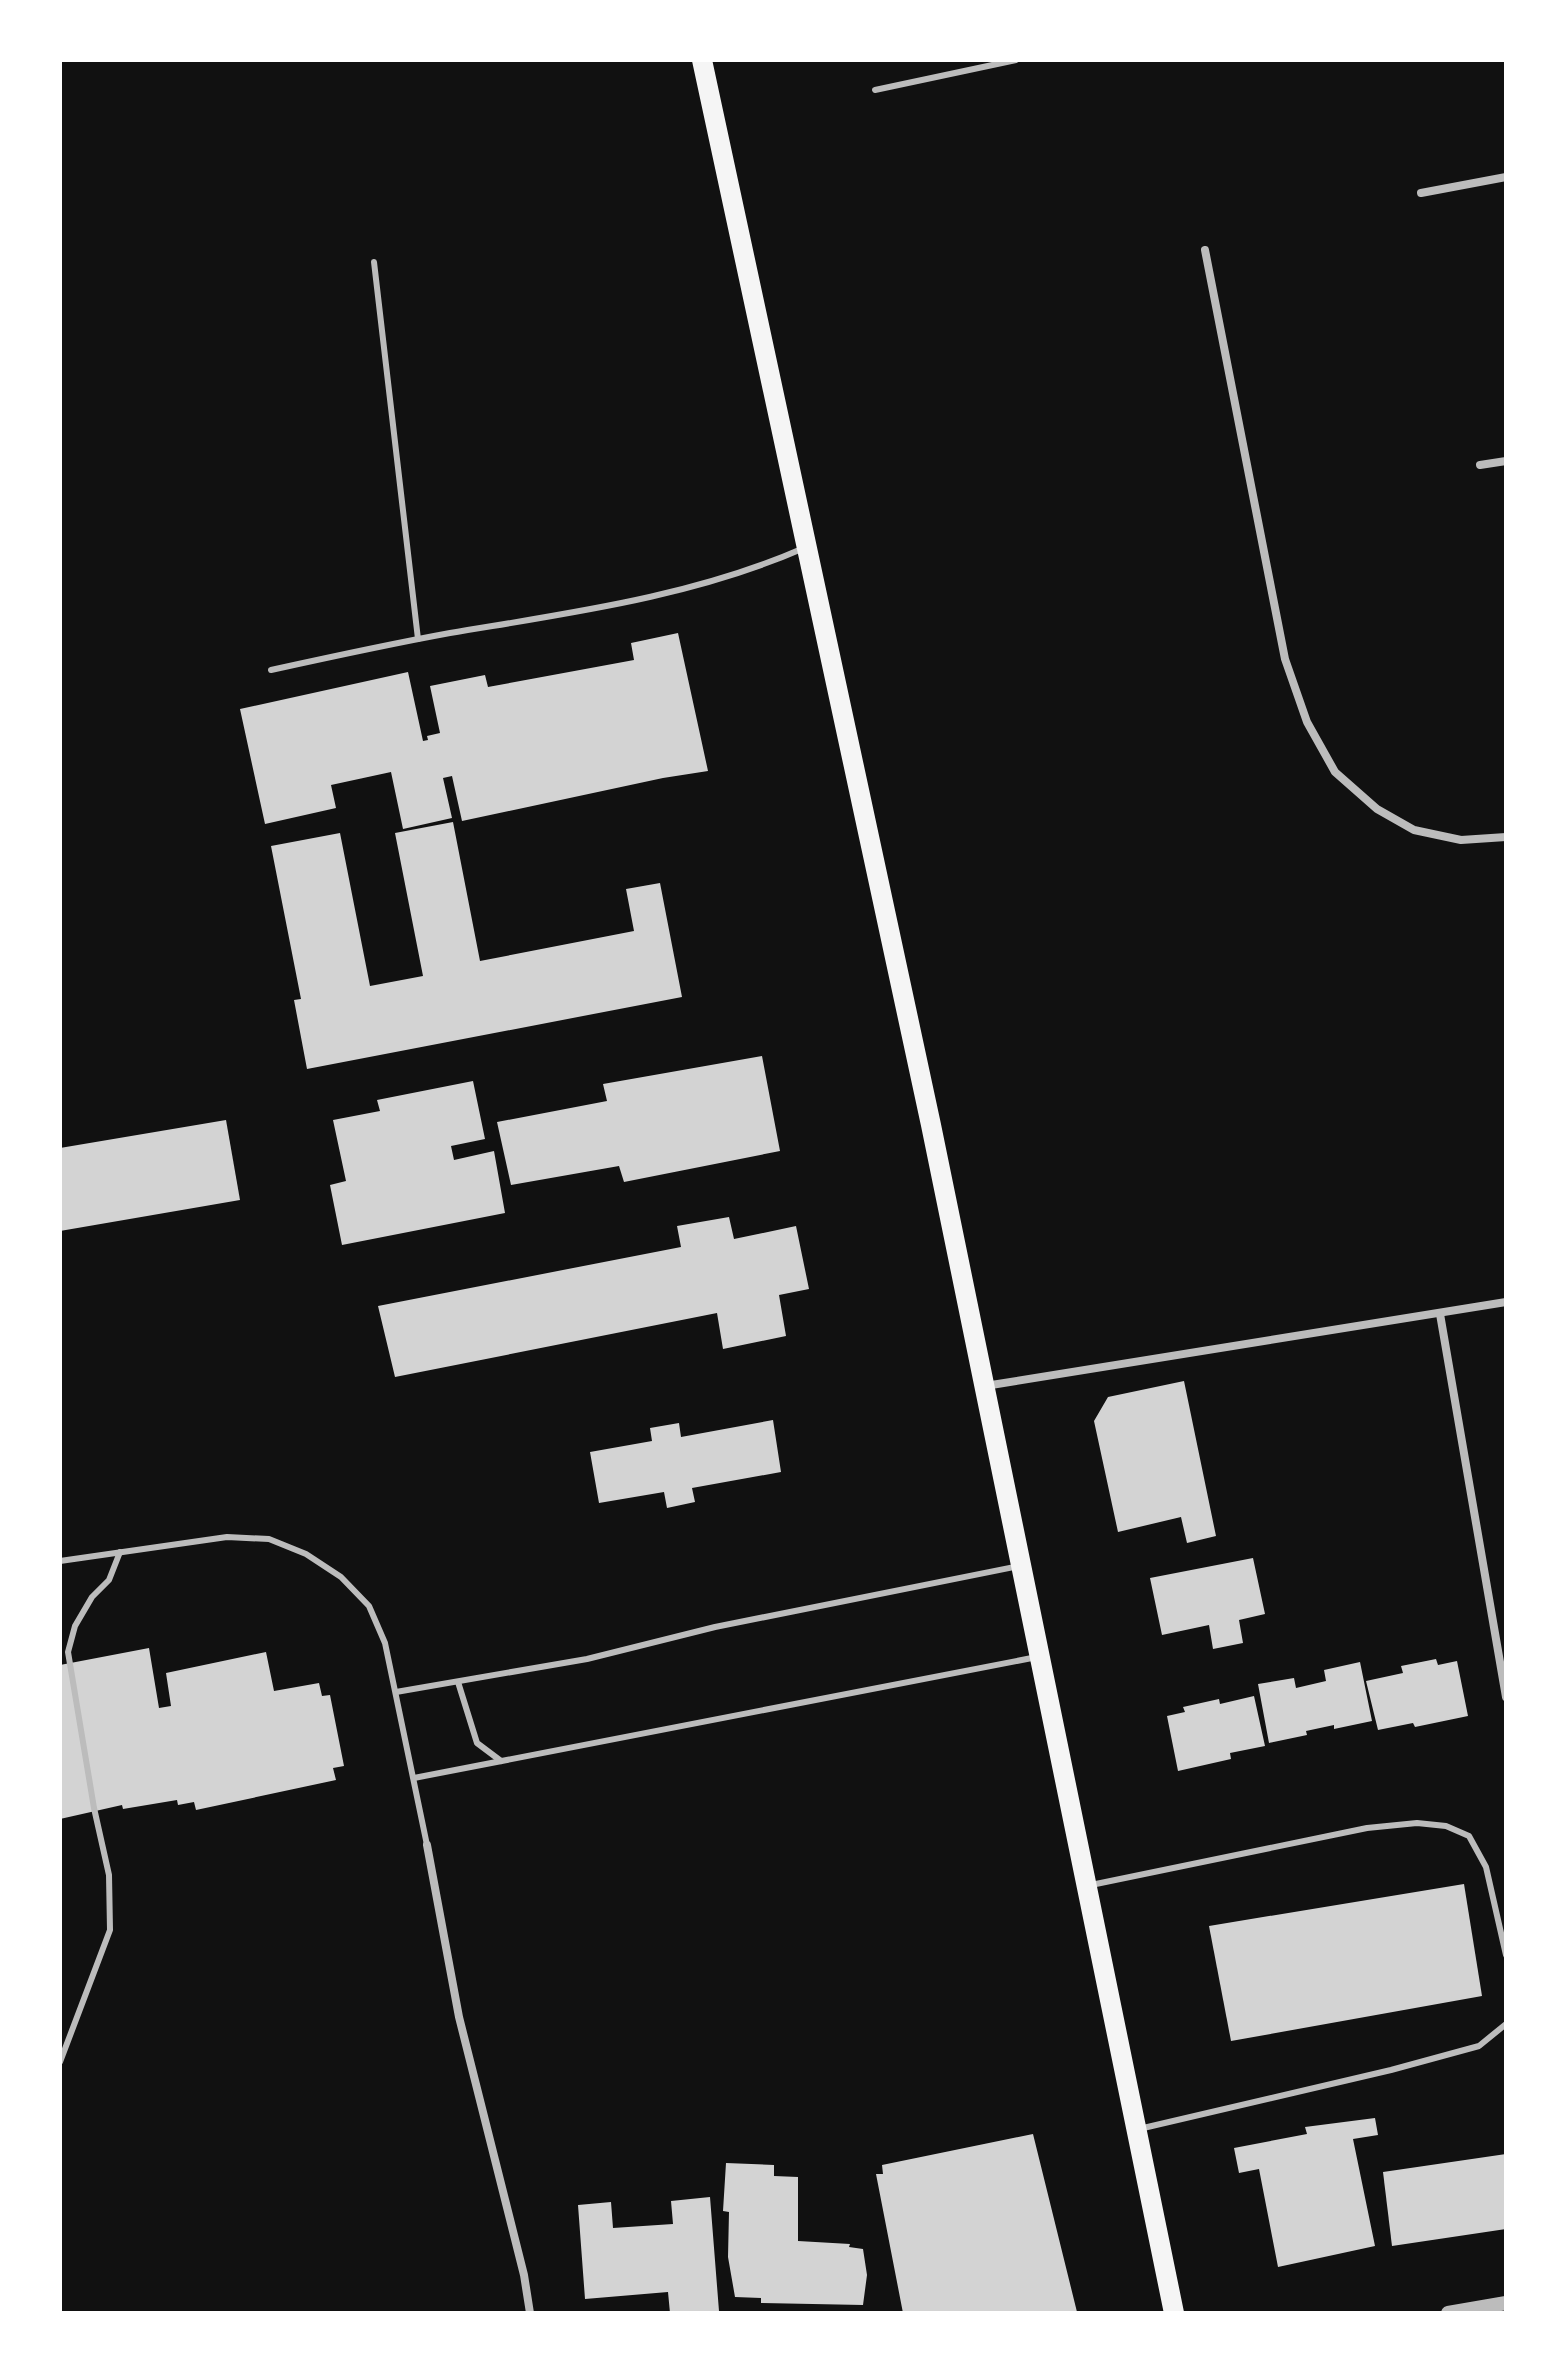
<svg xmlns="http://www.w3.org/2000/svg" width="1566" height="2373" viewBox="0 0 1566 2373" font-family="'Work Sans',sans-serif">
<rect width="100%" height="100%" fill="#111"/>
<g fill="#d3d3d3">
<path d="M 678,633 L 708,771 L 663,778 L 462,821 L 452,776 L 443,778 L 452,818 L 403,829 L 391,772 L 331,785 L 336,808 L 265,824 L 240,709 L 408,672 L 423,741 L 428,740 L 427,736 L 440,733 L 430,686 L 485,675 L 488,687 L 634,660 L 631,643 Z"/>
<path d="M 453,822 L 480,961 L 634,931 L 626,889 L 660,883 L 682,997 L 307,1069 L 294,1000 L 301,999 L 271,846 L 340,833 L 370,986 L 423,976 L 395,833 Z"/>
<path d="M 762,1056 L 780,1151 L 624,1182 L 619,1166 L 511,1185 L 497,1122 L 607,1101 L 603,1084 Z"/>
<path d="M 473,1081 L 485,1139 L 451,1146 L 454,1160 L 494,1151 L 505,1213 L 342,1245 L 330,1185 L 346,1181 L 333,1120 L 380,1111 L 377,1100 Z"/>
<path d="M 226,1120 L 240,1200 L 60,1231 L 60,1148 Z"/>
<path d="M 729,1217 L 734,1239 L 796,1226 L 809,1289 L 779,1295 L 786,1336 L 723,1349 L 717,1313 L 395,1377 L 378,1306 L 681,1247 L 677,1226 Z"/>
<path d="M 1184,1381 L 1216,1536 L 1187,1543 L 1181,1517 L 1118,1532 L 1094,1421 L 1108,1397 Z"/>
<path d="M 773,1420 L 781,1472 L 692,1488 L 695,1502 L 667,1508 L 664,1492 L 599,1503 L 590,1452 L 652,1441 L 650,1428 L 679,1423 L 681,1437 Z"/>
<path d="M 1253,1558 L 1265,1614 L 1239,1620 L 1243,1643 L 1213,1649 L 1209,1625 L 1162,1635 L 1150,1578 Z"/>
<path d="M 149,1648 L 159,1708 L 171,1706 L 166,1673 L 266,1652 L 274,1691 L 319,1683 L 322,1696 L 330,1695 L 344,1766 L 333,1768 L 336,1780 L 196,1810 L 194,1802 L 178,1805 L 177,1800 L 123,1809 L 122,1805 L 60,1819 L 60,1665 Z"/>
<path d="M 1436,1659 L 1438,1665 L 1457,1661 L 1468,1716 L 1415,1727 L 1413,1723 L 1378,1730 L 1366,1681 L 1403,1673 L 1401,1666 Z"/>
<path d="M 1360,1662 L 1372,1721 L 1334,1729 L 1334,1725 L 1306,1731 L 1307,1735 L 1269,1743 L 1258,1684 L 1294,1678 L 1296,1688 L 1326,1681 L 1324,1670 Z"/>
<path d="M 1254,1696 L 1265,1746 L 1230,1753 L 1231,1759 L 1178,1771 L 1167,1716 L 1185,1712 L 1183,1707 L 1219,1699 L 1220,1704 Z"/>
<path d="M 1464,1884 L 1482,1996 L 1231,2041 L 1209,1926 Z"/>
<path d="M 1375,2118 L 1378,2135 L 1353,2139 L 1375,2246 L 1278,2267 L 1259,2169 L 1239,2173 L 1234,2148 L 1307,2134 L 1305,2127 Z"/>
<path d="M 1033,2134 L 1077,2312 L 903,2313 L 876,2174 L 883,2174 L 882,2165 Z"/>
<path d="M 1506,2154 L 1506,2229 L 1392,2246 L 1383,2172 Z"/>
<path d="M 726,2163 L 774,2165 L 774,2176 L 798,2177 L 798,2241 L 850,2244 L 849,2247 L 863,2249 L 867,2275 L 863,2305 L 761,2303 L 761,2298 L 735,2297 L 728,2257 L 729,2212 L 723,2211 Z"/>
<path d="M 710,2197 L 719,2311 L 670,2313 L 668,2292 L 585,2299 L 578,2205 L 611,2202 L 613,2228 L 673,2224 L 671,2201 Z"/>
</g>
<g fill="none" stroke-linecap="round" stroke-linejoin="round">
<g stroke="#bcbcbc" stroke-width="6">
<path d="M 875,90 L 1016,60"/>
<path d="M 374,262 L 418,639"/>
<path d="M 271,670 C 330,657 390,644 450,633 C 569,613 692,597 804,548"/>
<path d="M 60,1561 L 227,1537 L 269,1539 L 306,1554 L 341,1577 L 369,1606 L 385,1643 L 427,1845"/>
<path d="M 458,1682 L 477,1743 L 501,1761"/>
<path d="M 396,1692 L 587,1659 L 715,1627 L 1019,1566"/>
<path d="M 414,1778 L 1037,1657"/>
<path d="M 1091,1885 L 1367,1828 L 1417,1823 L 1446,1826 L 1469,1836 L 1486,1867 L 1506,1955"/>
<path d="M 60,2062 L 110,1930 L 109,1875 L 94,1808 L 68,1652 L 75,1626 L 92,1597 L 109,1580 L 120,1552"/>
<path d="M 1139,2129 L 1391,2070 L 1479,2046 L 1506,2024"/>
</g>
<g stroke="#bcbcbc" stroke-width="8">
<path d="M 1421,193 L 1506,177"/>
<path d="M 1205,250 L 1285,659 L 1307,722 L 1335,772 L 1377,809 L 1414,830 L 1461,840 L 1506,837"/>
<path d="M 1480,465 L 1506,461"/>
<path d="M 1440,1314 L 1506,1697"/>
<path d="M 985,1386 L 1506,1302"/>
<path d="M 427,1845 L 459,2017 L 524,2275 L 530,2313"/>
</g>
<path stroke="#bcbcbc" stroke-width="14" d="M 1448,2313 L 1506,2303"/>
<path stroke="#f5f5f5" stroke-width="20" d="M 702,60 L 931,1125 L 1174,2313"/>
</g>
<rect width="1566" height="2373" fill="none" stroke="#ffffff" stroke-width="124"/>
</svg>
